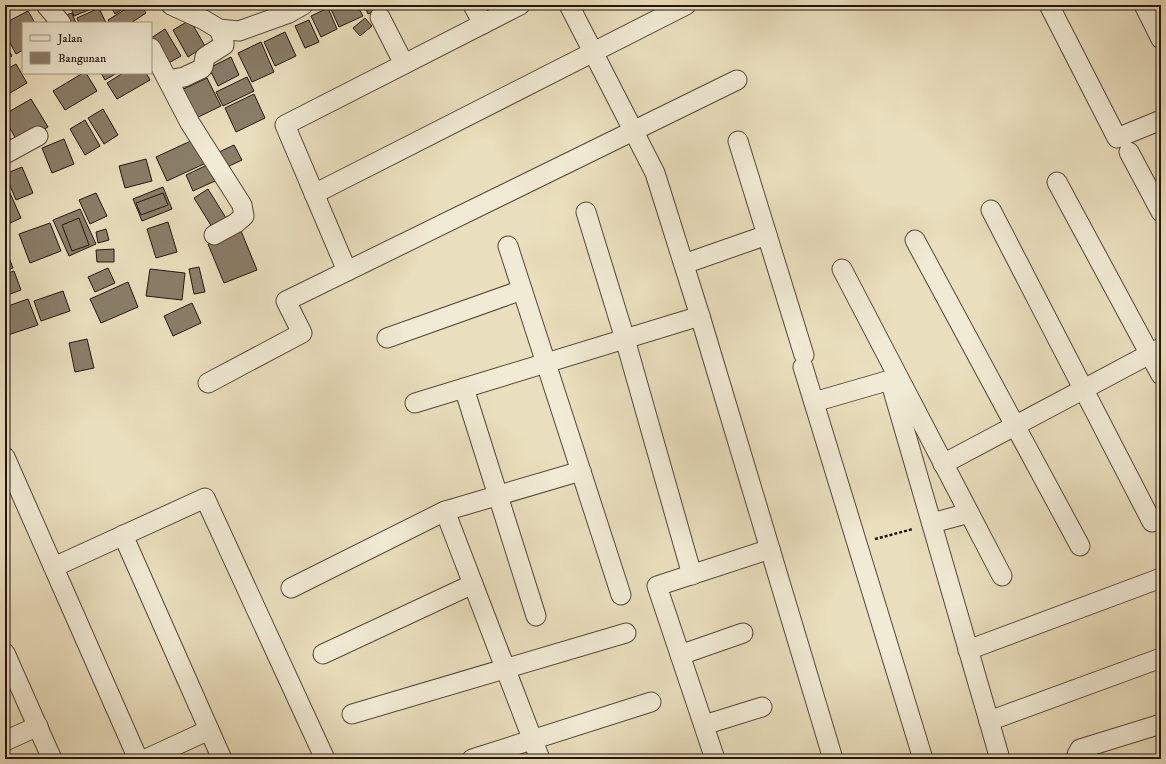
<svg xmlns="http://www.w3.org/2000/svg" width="1166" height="764" viewBox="0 0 1166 764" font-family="'IM FELL DW Pica',serif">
<rect width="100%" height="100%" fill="#e9debd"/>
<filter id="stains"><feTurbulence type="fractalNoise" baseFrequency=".005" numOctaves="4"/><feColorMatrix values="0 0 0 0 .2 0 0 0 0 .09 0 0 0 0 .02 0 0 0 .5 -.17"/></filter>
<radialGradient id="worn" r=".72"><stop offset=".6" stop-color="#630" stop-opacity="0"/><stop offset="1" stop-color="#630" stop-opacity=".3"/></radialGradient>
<g fill="#8a7e69" stroke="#23160d">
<path d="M 70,5 L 89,5 L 91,9 L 74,16 Z"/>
<path d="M 110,5 L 129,5 L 115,14 Z"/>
<path d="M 132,5 L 141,5 L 146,13 L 131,23 L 110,23 L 108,20 Z"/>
<path d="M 329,5 L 357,5 L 363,16 L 339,27 Z"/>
<path d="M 364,5 L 386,5 L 368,14 Z"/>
<path d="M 99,8 L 106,23 L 79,23 L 77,18 Z"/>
<path d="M 328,8 L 337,29 L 321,37 L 311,16 Z"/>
<path d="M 28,11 L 35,23 L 23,23 L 23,50 L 16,54 L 5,33 L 5,23 Z"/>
<path d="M 72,13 L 76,23 L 66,23 L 63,16 Z"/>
<path d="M 365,18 L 372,26 L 360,36 L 353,28 Z"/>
<path d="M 190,20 L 205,46 L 188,57 L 173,30 Z"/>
<path d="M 309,20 L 319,42 L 305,48 L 295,26 Z"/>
<path d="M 165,29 L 181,56 L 165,65 L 151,41 L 151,38 Z"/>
<path d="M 285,32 L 296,56 L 275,66 L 264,42 Z"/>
<path d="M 261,42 L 274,72 L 252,82 L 238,53 Z"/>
<path d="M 5,44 L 12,56 L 5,60 Z"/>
<path d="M 231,57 L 239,75 L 218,86 L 209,68 Z"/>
<path d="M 16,64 L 27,83 L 5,96 L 5,70 Z"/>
<path d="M 83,73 L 86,73 L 97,91 L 65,110 L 53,91 Z"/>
<path d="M 101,73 L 117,73 L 105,80 Z"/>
<path d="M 123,73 L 146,73 L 150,80 L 117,99 L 107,83 Z"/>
<path d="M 247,77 L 254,91 L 223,106 L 216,92 Z"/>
<path d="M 207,78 L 221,106 L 190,121 L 177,92 Z"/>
<path d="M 254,94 L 265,118 L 236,132 L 225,108 Z"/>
<path d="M 31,99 L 48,127 L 19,144 L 5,120 L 5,114 Z"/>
<path d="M 103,109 L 118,135 L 104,144 L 88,118 Z"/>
<path d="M 85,120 L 100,146 L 85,155 L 70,129 Z"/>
<path d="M 5,130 L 14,145 L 5,151 Z"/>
<path d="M 64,139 L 74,164 L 52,173 L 42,148 Z"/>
<path d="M 195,139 L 206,163 L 167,181 L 156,157 Z"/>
<path d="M 234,145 L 242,160 L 225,168 L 217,153 Z"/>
<path d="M 146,159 L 152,181 L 125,188 L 119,166 Z"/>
<path d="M 207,165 L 215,181 L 193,191 L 186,175 Z"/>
<path d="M 22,167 L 33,193 L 16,200 L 5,174 Z"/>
<path d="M 5,183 L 8,191 L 5,192 Z"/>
<path d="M 163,187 L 172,209 L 142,221 L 133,199 Z"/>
<path d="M 208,189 L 226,218 L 212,227 L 194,198 Z"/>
<path d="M 10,193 L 21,218 L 6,225 L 5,222 L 5,195 Z"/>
<path d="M 96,193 L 107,216 L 90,224 L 79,200 Z"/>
<path d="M 163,193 L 168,205 L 141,215 L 136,203 Z"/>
<path d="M 80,209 L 96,244 L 69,256 L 53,220 Z"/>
<path d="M 79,218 L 89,245 L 72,251 L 62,225 Z"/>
<path d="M 168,222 L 177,252 L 156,258 L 147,229 Z"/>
<path d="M 50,223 L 61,251 L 30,263 L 19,234 Z"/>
<path d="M 106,229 L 109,240 L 98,243 L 96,232 Z"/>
<path d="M 241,231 L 257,270 L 224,283 L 208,244 Z"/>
<path d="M 114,249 L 114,262 L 97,262 L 96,250 Z"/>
<path d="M 6,250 L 13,268 L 5,271 L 5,251 Z"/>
<path d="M 199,267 L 205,292 L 194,294 L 189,269 Z"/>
<path d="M 108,268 L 115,283 L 95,292 L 88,277 Z"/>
<path d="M 150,269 L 185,273 L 182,300 L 146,296 Z"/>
<path d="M 14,271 L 21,290 L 5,296 L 5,274 Z"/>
<path d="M 128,282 L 138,307 L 101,323 L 90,299 Z"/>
<path d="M 63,291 L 70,311 L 41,321 L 34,301 Z"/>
<path d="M 28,299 L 38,325 L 5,336 L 5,307 Z"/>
<path d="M 192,303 L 201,323 L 173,336 L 164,316 Z"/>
<path d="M 87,339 L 94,368 L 75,372 L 69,343 Z"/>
</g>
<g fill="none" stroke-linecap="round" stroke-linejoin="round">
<defs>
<g id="street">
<path d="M 46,5 L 61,23"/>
<path d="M 171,5 L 204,20 L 219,29 L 239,31 L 289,13 L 303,5"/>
<path d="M 473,5 L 483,24"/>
<path d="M 569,5 L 655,173 L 700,316 L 833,759"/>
<path d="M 1049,5 L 1117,138 L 1161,120"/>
<path d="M 1144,5 L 1161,39"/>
<path d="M 380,17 L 404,64"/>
<path d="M 151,48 L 190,123 L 242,205 L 244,216 L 236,223 L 214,235"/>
<path d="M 168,80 L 184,77 L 201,69 L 203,67 L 205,57 L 224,45 L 224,42 L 219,29"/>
<path d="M 738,141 L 804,355"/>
<path d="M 1129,152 L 1161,212"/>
<path d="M 5,154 L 38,136"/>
<path d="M 1057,182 L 1161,375"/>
<path d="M 314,194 L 686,5"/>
<path d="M 991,210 L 1152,522"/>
<path d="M 586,212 L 625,339 L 692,575"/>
<path d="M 915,240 L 1080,546"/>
<path d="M 508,246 L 621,595"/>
<path d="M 684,264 L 767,235"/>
<path d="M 842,269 L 1002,576"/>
<path d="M 347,271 L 285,125 L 520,5"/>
<path d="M 387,338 L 522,290"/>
<path d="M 803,367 L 923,759"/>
<path d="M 208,383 L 302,333 L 286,301 L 737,80"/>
<path d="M 464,388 L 536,616"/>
<path d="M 814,402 L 890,380 L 1000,759"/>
<path d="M 415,403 L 700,316"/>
<path d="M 5,457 L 138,759"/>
<path d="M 943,464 L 1161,348"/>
<path d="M 445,511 L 540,759"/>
<path d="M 932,523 L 969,513"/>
<path d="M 123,535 L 222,759"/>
<path d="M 54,567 L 205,498 L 325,759"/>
<path d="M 291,588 L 445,511 L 581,471"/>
<path d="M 968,650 L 1161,578"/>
<path d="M 5,653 L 52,759"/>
<path d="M 323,654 L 473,584"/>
<path d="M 680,655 L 743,633"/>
<path d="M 352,714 L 626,633"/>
<path d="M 989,721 L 1161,658"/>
<path d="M 704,725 L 762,707"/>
<path d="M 5,741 L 38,726"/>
<path d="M 146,759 L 209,730"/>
<path d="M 472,759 L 651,702"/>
<path d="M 715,759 L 657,586 L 770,549"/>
<path d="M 1077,759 L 1077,755 L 1080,749 L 1161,724"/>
</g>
</defs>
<use href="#street" stroke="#544839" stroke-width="21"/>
<path stroke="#23160d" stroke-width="2.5" stroke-dasharray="3 2" stroke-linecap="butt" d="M 875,539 L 913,529"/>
<use href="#street" stroke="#f1ead4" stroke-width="19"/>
</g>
<rect width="1166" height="764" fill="none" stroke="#e9debd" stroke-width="20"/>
<rect x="6" y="6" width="1154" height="752" fill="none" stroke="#23160d" stroke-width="2"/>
<rect x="10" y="10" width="1146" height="744" fill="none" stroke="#23160d"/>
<rect x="22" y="22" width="130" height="52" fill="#f1ead4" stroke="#9f9584"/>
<rect x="30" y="35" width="20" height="6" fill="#f1ead4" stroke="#9f9584"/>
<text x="58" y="42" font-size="12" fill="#23160d">Jalan</text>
<rect x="30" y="52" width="20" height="12" fill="#8a7e69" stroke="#9f9584"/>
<text x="58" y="62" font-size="12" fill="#23160d">Bangunan</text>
<rect width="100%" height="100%" filter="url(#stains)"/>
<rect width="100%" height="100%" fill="url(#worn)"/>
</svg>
